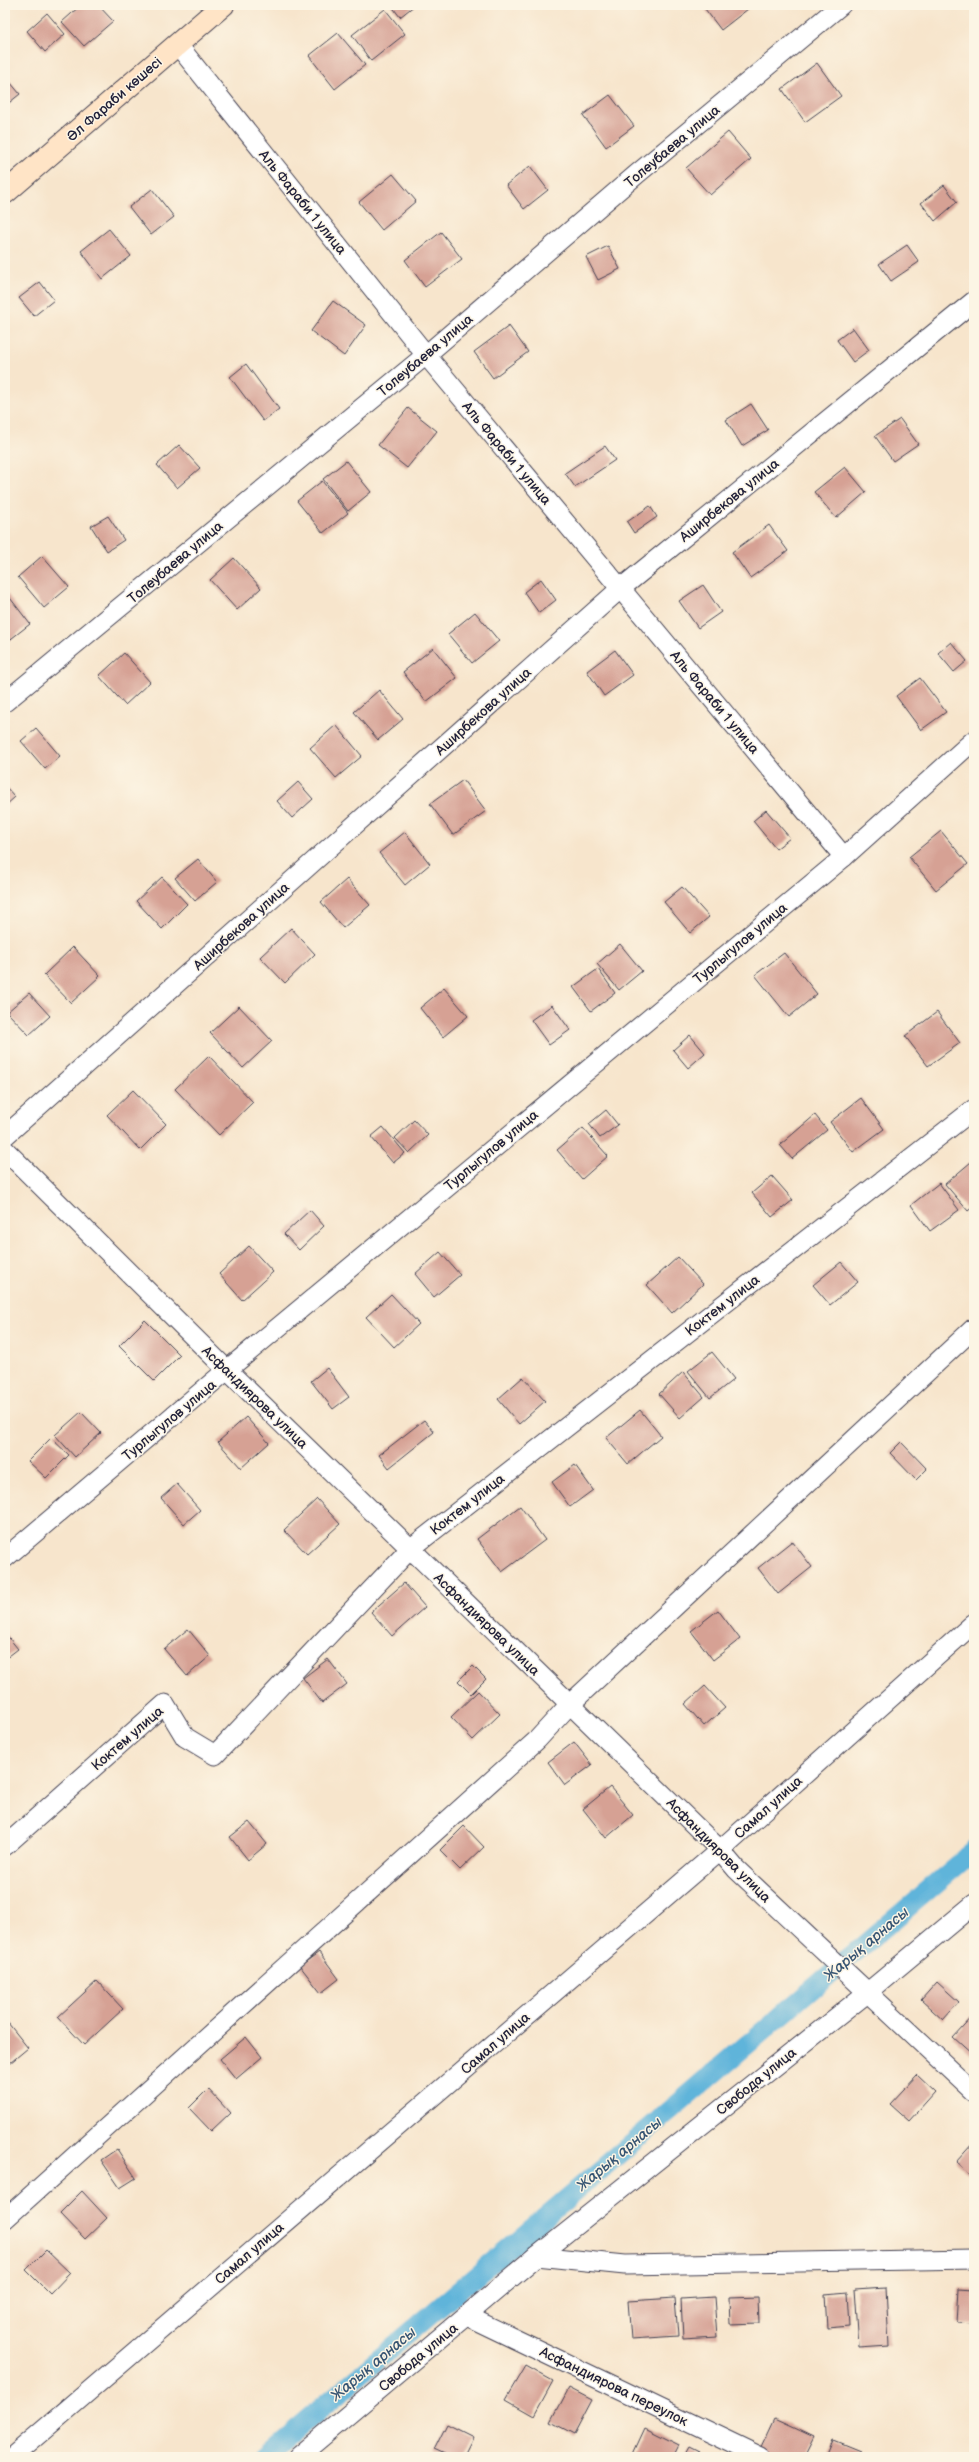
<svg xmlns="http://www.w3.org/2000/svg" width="979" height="2462" viewBox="0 0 979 2462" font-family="'Balsamiq Sans',sans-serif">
<rect width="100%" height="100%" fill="#fcf5e5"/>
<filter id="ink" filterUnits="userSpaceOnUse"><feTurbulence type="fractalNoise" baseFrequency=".025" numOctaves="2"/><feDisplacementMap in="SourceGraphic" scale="8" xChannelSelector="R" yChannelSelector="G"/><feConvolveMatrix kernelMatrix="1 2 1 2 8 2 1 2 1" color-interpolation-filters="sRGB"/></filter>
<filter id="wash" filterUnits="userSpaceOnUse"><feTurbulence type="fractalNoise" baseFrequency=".012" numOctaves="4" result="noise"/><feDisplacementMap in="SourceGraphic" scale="16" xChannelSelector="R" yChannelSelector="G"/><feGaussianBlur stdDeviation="0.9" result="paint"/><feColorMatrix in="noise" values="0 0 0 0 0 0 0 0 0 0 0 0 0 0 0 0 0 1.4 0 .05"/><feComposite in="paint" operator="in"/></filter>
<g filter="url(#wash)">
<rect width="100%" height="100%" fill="#f7e5cc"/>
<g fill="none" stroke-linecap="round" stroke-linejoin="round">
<path stroke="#5eb4da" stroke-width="20" d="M 264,2457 L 974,1851"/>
</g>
<g id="blocks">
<g fill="#d6a194">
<path d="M 81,5 L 98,5 L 113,21 L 84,46 L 62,22 Z"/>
<path d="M 391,5 L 415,5 L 400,17 Z"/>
<path d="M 702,5 L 745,5 L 748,9 L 721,30 Z"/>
<path d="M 385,9 L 405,34 L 371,61 L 352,35 Z"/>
<path d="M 47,13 L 65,34 L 45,52 L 27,31 Z"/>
<path d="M 338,33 L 365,65 L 335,89 L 309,56 Z"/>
<path d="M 817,63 L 841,96 L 805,122 L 782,89 Z"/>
<path d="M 5,76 L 20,94 L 5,106 Z"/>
<path d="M 610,95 L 634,126 L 606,147 L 583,115 Z"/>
<path d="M 728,132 L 751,159 L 710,195 L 686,168 Z"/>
<path d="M 530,166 L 548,190 L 524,209 L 506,185 Z"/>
<path d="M 393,174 L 416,201 L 382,230 L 359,202 Z"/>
<path d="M 944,185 L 957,202 L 935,221 L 921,203 Z"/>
<path d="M 152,189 L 174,217 L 151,235 L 129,207 Z"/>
<path d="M 109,229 L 131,256 L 102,279 L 81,251 Z"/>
<path d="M 441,232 L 462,259 L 425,287 L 405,260 Z"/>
<path d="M 907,245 L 919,262 L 891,281 L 879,264 Z"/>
<path d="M 608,246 L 620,269 L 598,280 L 586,257 Z"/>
<path d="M 40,282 L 54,300 L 34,316 L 19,298 Z"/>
<path d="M 333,301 L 366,325 L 344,356 L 311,331 Z"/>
<path d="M 509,326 L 528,352 L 493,378 L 474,352 Z"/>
<path d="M 853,328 L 869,350 L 853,362 L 837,340 Z"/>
<path d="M 246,364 L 279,409 L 263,421 L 230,377 Z"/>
<path d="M 751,404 L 768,430 L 742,446 L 726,420 Z"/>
<path d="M 408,408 L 437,431 L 407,468 L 378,445 Z"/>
<path d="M 900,419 L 918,444 L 893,461 L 875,436 Z"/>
<path d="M 179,445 L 200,468 L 177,488 L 157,465 Z"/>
<path d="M 605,446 L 615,460 L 575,487 L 565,473 Z"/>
<path d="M 346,461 L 371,492 L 348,511 L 323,479 Z"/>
<path d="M 845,467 L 866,492 L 836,518 L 814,492 Z"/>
<path d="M 322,481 L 348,513 L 323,533 L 297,501 Z"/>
<path d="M 650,506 L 657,517 L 634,533 L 627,522 Z"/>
<path d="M 108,516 L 124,540 L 107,551 L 91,526 Z"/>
<path d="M 769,525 L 788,551 L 750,578 L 732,552 Z"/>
<path d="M 42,556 L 69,587 L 44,608 L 18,577 Z"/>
<path d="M 234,558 L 261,588 L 237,610 L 210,580 Z"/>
<path d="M 541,579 L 556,600 L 539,613 L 524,592 Z"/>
<path d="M 703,585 L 721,612 L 698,628 L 679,601 Z"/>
<path d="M 7,594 L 30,624 L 7,642 L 5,595 Z"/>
<path d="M 475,612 L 499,641 L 472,663 L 448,634 Z"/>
<path d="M 951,642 L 967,661 L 954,672 L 938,653 Z"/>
<path d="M 433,648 L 457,678 L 426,702 L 403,672 Z"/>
<path d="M 615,650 L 633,675 L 604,696 L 587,671 Z"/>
<path d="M 124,653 L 150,682 L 125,705 L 99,676 Z"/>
<path d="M 920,678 L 946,712 L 921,730 L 896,696 Z"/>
<path d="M 379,690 L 403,719 L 378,740 L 354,712 Z"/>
<path d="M 336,725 L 362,756 L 336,778 L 310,748 Z"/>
<path d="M 36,728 L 60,756 L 45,769 L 21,741 Z"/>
<path d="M 463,780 L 486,811 L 453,835 L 430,804 Z"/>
<path d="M 298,782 L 313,799 L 292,818 L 277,801 Z"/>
<path d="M 5,786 L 15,797 L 5,806 Z"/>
<path d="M 766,810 L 790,838 L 776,849 L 753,821 Z"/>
<path d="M 941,831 L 968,864 L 936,890 L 909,857 Z"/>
<path d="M 405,832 L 430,864 L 405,885 L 379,853 Z"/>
<path d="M 198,859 L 217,882 L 195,901 L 175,878 Z"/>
<path d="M 162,877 L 187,904 L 162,929 L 136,901 Z"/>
<path d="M 347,879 L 370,905 L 343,928 L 321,902 Z"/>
<path d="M 682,887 L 709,917 L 690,933 L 664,902 Z"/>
<path d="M 291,928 L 315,954 L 285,983 L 260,957 Z"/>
<path d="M 620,944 L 642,971 L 619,990 L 597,964 Z"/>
<path d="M 73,947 L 100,976 L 71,1003 L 44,975 Z"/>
<path d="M 784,953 L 817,994 L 789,1017 L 755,975 Z"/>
<path d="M 598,969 L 615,993 L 591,1011 L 573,987 Z"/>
<path d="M 444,988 L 468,1016 L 443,1037 L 420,1008 Z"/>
<path d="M 29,993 L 50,1016 L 29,1035 L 7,1012 Z"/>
<path d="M 552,1005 L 570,1030 L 549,1045 L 531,1020 Z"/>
<path d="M 239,1006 L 272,1041 L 243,1068 L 210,1033 Z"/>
<path d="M 937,1012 L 960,1043 L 928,1066 L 905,1036 Z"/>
<path d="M 690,1035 L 705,1053 L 688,1068 L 673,1050 Z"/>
<path d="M 209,1056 L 253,1102 L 219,1135 L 175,1089 Z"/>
<path d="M 133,1090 L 166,1124 L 140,1150 L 107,1115 Z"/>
<path d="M 861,1098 L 884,1129 L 853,1152 L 830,1122 Z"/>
<path d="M 606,1110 L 618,1125 L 600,1138 L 589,1124 Z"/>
<path d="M 815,1115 L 827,1130 L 792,1159 L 780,1145 Z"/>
<path d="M 414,1120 L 428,1135 L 409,1153 L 395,1138 Z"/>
<path d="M 383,1127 L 405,1153 L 393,1163 L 371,1137 Z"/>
<path d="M 583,1128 L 608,1156 L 582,1179 L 557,1150 Z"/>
<path d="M 971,1162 L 974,1166 L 974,1206 L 968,1211 L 945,1184 Z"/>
<path d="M 772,1176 L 793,1200 L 772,1217 L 752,1193 Z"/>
<path d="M 939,1183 L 959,1210 L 930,1231 L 911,1205 Z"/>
<path d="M 310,1210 L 324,1226 L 299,1250 L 284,1234 Z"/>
<path d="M 249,1246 L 273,1272 L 242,1300 L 219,1274 Z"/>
<path d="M 440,1252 L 460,1275 L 434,1297 L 415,1274 Z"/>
<path d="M 678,1257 L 703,1284 L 672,1313 L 647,1285 Z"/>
<path d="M 841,1262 L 858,1282 L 830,1305 L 813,1285 Z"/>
<path d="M 391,1294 L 419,1324 L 394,1347 L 366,1317 Z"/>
<path d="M 145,1320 L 180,1355 L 154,1381 L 119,1346 Z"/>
<path d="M 712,1352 L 734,1379 L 710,1398 L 688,1371 Z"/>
<path d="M 327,1368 L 349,1397 L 333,1409 L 311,1381 Z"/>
<path d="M 683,1372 L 704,1397 L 680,1418 L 659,1394 Z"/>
<path d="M 523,1377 L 545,1401 L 519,1424 L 498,1399 Z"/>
<path d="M 640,1410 L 661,1436 L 628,1464 L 606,1438 Z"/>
<path d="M 81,1412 L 101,1433 L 75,1457 L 55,1435 Z"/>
<path d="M 246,1417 L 269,1443 L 241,1468 L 218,1442 Z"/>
<path d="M 424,1420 L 434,1432 L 389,1468 L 379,1455 Z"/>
<path d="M 51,1438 L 69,1455 L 46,1478 L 28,1461 Z"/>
<path d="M 901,1442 L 927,1469 L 916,1480 L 890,1453 Z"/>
<path d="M 575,1465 L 593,1490 L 570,1507 L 552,1482 Z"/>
<path d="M 177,1484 L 200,1510 L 184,1524 L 161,1498 Z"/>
<path d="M 317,1499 L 340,1524 L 307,1554 L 284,1530 Z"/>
<path d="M 520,1506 L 545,1540 L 502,1572 L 477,1539 Z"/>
<path d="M 792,1541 L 812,1567 L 778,1594 L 758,1568 Z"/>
<path d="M 404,1583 L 425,1607 L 392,1636 L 371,1612 Z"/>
<path d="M 718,1610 L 740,1639 L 713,1660 L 691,1631 Z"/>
<path d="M 188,1629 L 210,1656 L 187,1676 L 164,1649 Z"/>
<path d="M 5,1633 L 18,1649 L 5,1659 Z"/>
<path d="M 328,1659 L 347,1684 L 322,1703 L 303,1678 Z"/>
<path d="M 473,1666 L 486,1679 L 471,1694 L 458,1681 Z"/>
<path d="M 705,1686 L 725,1708 L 704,1726 L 685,1704 Z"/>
<path d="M 478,1691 L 500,1714 L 473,1740 L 451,1717 Z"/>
<path d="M 574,1742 L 592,1765 L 565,1785 L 548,1762 Z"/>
<path d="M 610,1787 L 633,1815 L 606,1838 L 583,1809 Z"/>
<path d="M 249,1822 L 267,1844 L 248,1860 L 230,1837 Z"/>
<path d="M 464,1826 L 484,1847 L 460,1870 L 440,1850 Z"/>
<path d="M 319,1952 L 339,1979 L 321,1993 L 300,1966 Z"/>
<path d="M 97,1981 L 123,2009 L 84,2045 L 58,2017 Z"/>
<path d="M 937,1982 L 959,2002 L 943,2020 L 921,2000 Z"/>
<path d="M 974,2014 L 974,2056 L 953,2037 Z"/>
<path d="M 8,2023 L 28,2048 L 10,2063 L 5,2056 L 5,2025 Z"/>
<path d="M 246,2037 L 262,2057 L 236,2079 L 220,2059 Z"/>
<path d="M 917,2075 L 935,2092 L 909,2121 L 890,2104 Z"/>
<path d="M 208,2089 L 230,2113 L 211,2131 L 189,2108 Z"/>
<path d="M 974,2142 L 974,2178 L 956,2162 Z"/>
<path d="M 117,2149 L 136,2178 L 120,2188 L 101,2160 Z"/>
<path d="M 82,2191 L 107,2218 L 85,2239 L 60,2213 Z"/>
<path d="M 46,2250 L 70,2273 L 50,2294 L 26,2270 Z"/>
<path d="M 886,2287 L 889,2346 L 859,2348 L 855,2289 Z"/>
<path d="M 959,2288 L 974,2289 L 974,2324 L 957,2323 Z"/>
<path d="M 848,2293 L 850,2326 L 827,2328 L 825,2295 Z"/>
<path d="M 714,2297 L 717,2337 L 683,2339 L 681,2299 Z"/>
<path d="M 758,2297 L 759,2323 L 730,2324 L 729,2298 Z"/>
<path d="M 675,2298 L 678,2336 L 631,2339 L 628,2301 Z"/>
<path d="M 526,2366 L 553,2381 L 534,2416 L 506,2400 Z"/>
<path d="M 569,2388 L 592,2400 L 574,2434 L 551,2422 Z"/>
<path d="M 775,2419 L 814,2437 L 804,2457 L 772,2457 L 760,2451 Z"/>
<path d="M 447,2424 L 473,2437 L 463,2457 L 449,2457 L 434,2450 Z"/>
<path d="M 645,2428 L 679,2445 L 673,2457 L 632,2456 Z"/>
<path d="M 833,2440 L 860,2451 L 858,2457 L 826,2457 Z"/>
<path d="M 689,2448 L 707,2457 L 684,2457 Z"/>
</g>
</g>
</g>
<g filter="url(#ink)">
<use href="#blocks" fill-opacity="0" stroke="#423f51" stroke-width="1"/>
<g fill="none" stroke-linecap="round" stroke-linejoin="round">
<defs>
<g id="street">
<path d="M 177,44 L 426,355 L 844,857"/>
<path d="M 5,702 L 426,355 L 637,174 L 841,5"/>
<path d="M 5,1136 L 620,589 L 974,301"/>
<path d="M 5,1150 L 227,1370 L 720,1850 L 736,1869 L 974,2092"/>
<path d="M 5,1558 L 227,1370 L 844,857 L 974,740"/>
<path d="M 5,1846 L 165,1704 L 185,1737 L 215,1755 L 410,1549 L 974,1109"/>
<path d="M 5,2219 L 537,1740 L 570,1704 L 974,1328"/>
<path d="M 537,2256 L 625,2265 L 974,2259"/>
<path d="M 467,2316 L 761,2457"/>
<path d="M 12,2457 L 720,1850 L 974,1623"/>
<path d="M 298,2457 L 537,2256 L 867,1993 L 974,1904"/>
</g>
<path id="secondary" d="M 5,193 L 223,5"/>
</defs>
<use href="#street" stroke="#423f51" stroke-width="21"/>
<use href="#secondary" stroke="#423f51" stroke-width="24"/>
<use href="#street" stroke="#fff" stroke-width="19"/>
<use href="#secondary" stroke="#ffe4c6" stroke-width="22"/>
</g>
</g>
<g text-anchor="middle" stroke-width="3" stroke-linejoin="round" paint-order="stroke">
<g font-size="14" fill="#22223b" stroke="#fcf5e5">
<text transform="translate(114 99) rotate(-41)" y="5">Әл Фараби көшесі</text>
<text transform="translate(672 146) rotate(-40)" y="5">Толеубаева улица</text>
<text transform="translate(303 202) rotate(51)" y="5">Аль Фараби 1 улица</text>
<text transform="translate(425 355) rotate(-40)" y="5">Толеубаева улица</text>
<text transform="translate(507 453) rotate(50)" y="5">Аль Фараби 1 улица</text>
<text transform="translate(729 500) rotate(-39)" y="5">Аширбекова улица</text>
<text transform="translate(175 562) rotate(-40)" y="5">Толеубаева улица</text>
<text transform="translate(715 702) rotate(50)" y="5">Аль Фараби 1 улица</text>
<text transform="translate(483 711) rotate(-42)" y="5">Аширбекова улица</text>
<text transform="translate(241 926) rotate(-42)" y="5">Аширбекова улица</text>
<text transform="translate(740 943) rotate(-40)" y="5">Турлыгулов улица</text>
<text transform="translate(491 1150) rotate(-40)" y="5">Турлыгулов улица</text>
<text transform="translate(722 1305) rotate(-38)" y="5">Коктем улица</text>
<text transform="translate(255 1397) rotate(44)" y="5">Асфандиярова улица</text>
<text transform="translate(169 1420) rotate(-40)" y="5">Турлыгулов улица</text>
<text transform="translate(467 1504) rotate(-38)" y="5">Коктем улица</text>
<text transform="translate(487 1624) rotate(44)" y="5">Асфандиярова улица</text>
<text transform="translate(127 1738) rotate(-41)" y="5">Коктем улица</text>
<text transform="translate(768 1807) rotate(-42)" y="5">Самал улица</text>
<text transform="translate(719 1850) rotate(45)" y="5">Асфандиярова улица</text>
<text transform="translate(495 2043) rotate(-41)" y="5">Самал улица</text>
<text transform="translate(756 2081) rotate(-39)" y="5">Свобода улица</text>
<text transform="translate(249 2253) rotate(-41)" y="5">Самал улица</text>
<text transform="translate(418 2357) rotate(-40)" y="5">Свобода улица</text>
<text transform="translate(614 2386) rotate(26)" y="5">Асфандиярова переулок</text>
</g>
<g font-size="15" font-style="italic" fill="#375573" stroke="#fcf5e5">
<text transform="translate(866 1944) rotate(-40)" y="5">Жарық арнасы</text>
<text transform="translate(619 2154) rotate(-40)" y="5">Жарық арнасы</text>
<text transform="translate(373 2364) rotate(-40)" y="5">Жарық арнасы</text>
</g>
</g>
<rect width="979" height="2462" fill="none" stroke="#fcf5e5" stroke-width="20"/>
</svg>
